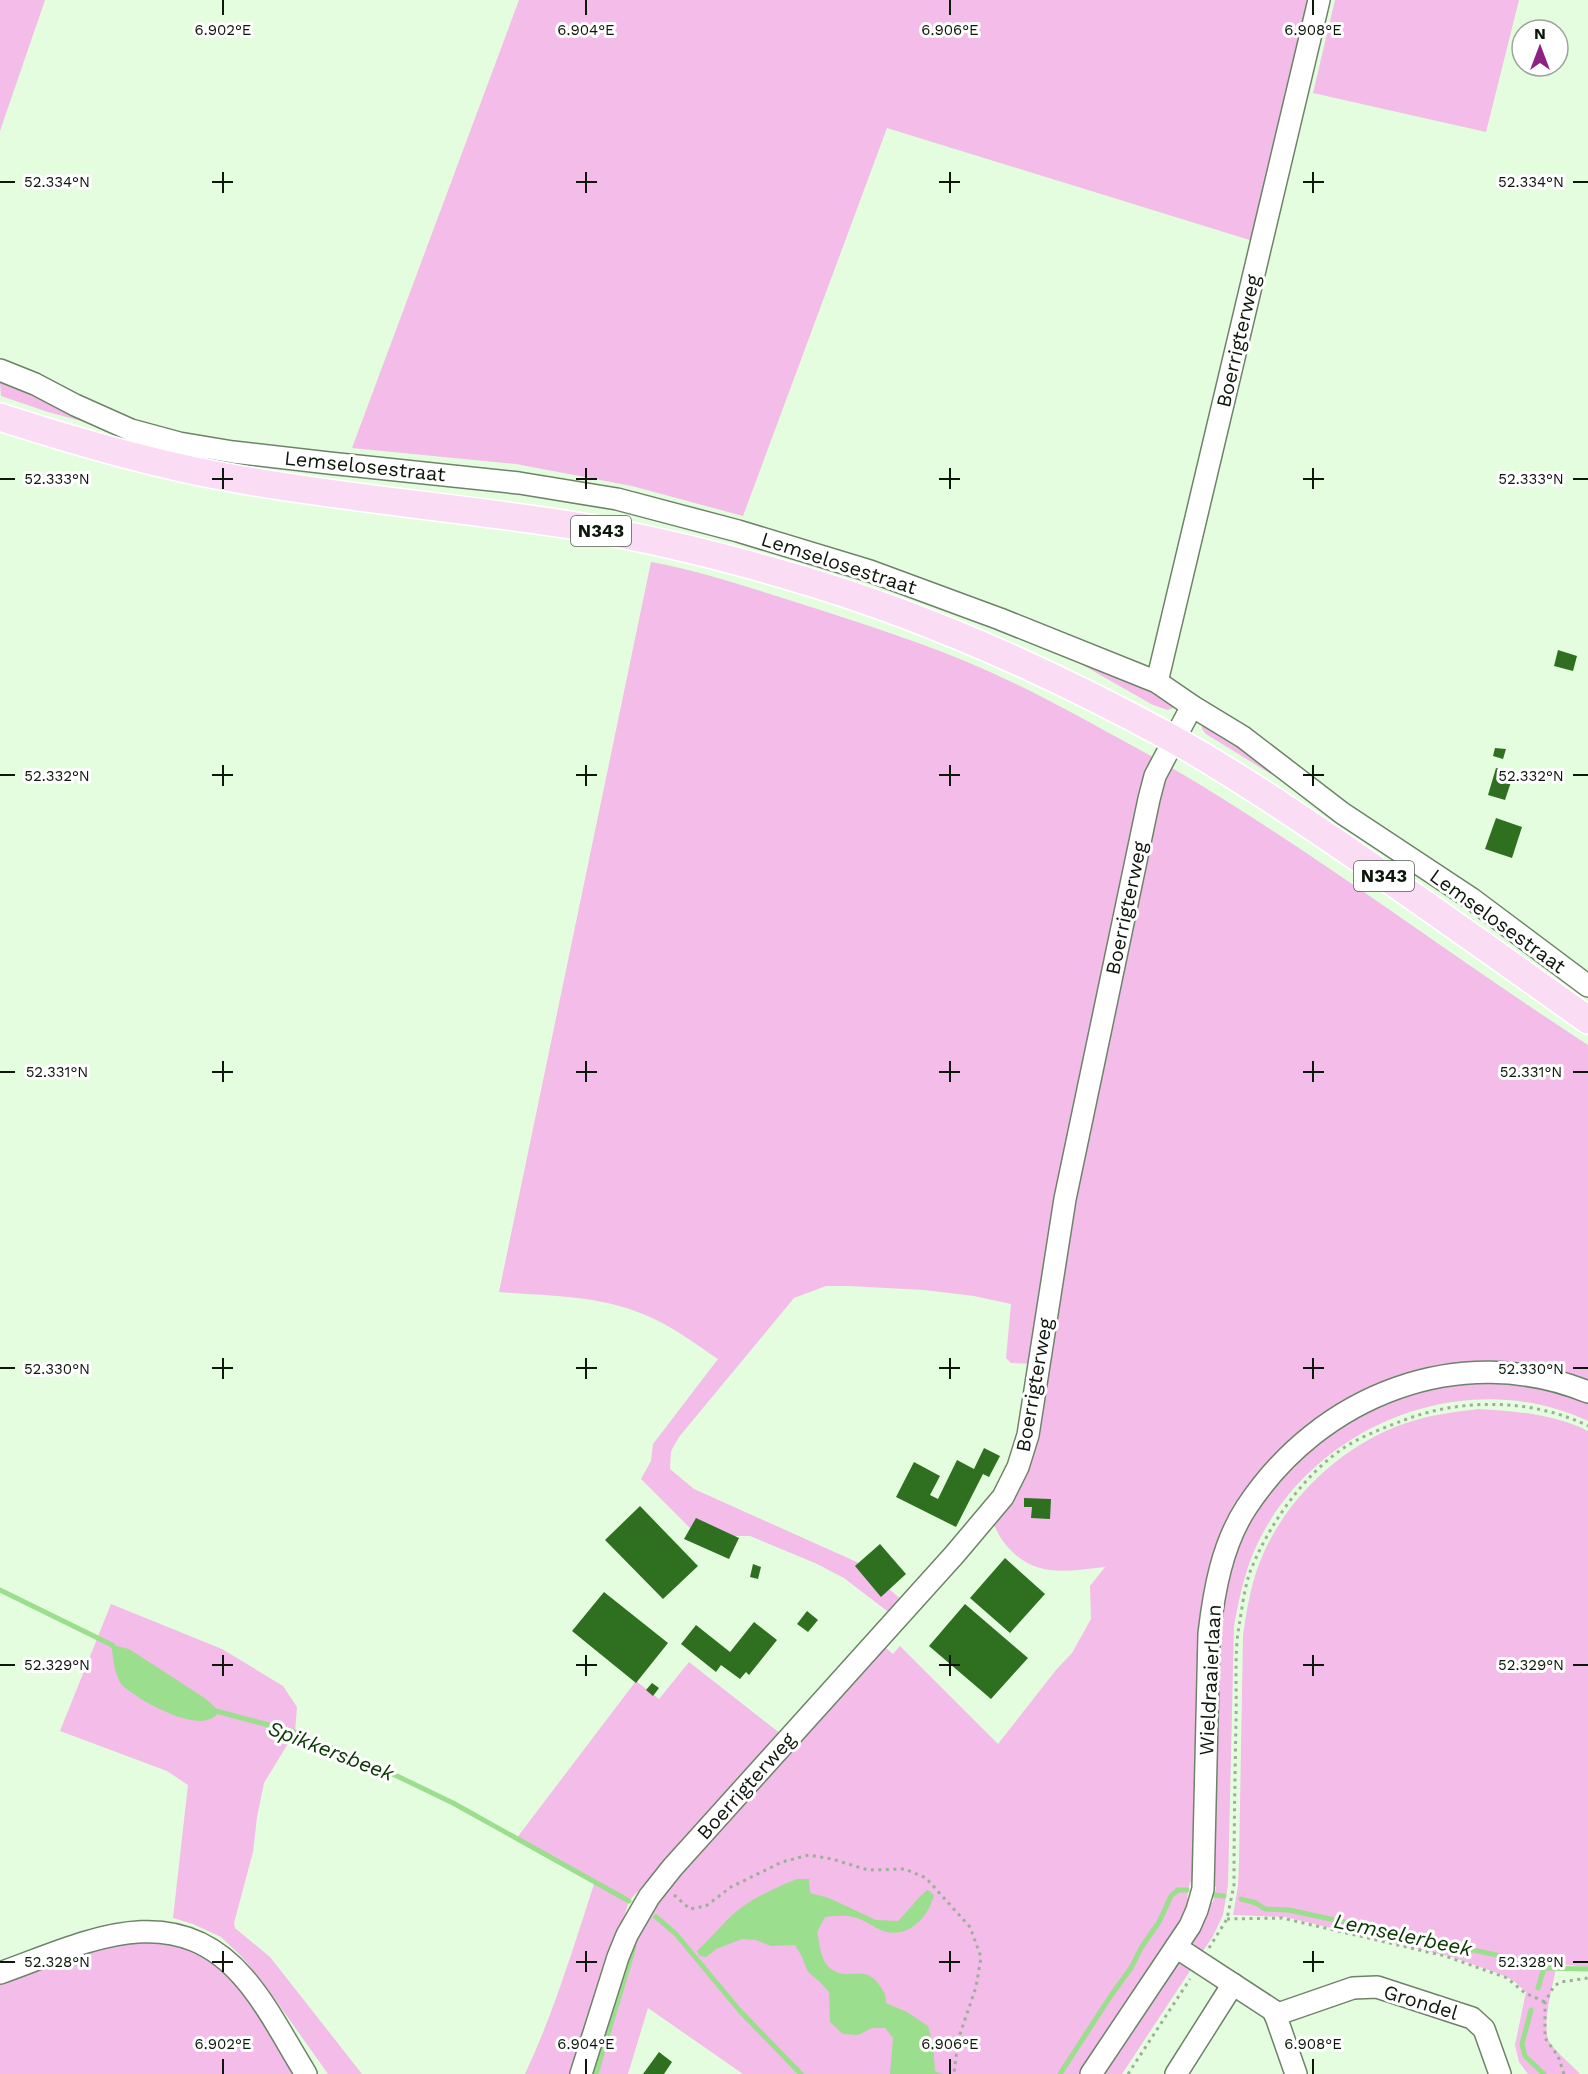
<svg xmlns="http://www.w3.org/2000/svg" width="1588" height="2074" viewBox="0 0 1588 2074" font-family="'Work Sans',sans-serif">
<rect width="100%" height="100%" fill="#e4fddf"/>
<g fill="#f3bce9">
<path d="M 0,0 L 45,0 L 0,131 Z"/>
<path d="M 519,0 L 1308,0 L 1253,241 L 887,128 L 743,516 L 632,486 L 516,464 L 352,448 Z"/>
<path d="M 1335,0 L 1519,0 L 1486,132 L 1313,93 Z"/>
<path d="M 2,381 L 137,436 L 48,412 L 1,396 L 0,382 Z"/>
<path d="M 651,562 C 700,571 748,587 795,602 C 861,623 925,643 988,671 C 1044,696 1099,728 1153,757 L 1035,1364 L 1011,1363 L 1006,1358 L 1011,1304 L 974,1296 L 924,1290 L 849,1286 L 826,1286 L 794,1298 L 679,1437 L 671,1451 L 670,1469 L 694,1489 L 859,1563 L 903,1601 L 891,1614 L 844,1578 L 815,1563 L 750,1536 L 698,1536 L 641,1479 L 651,1461 L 653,1444 L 718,1359 C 697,1345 676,1329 652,1318 C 605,1295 550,1296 499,1292 Z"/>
<path d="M 1051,647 L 1133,678 L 1174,702 L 1173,708 L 1168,710 L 1153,705 Z"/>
<path d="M 1206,721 L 1326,808 L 1206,734 L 1202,729 L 1202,723 Z"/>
<path d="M 1166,768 L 1172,768 C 1315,852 1448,954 1588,1045 L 1588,1384 L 1495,1365 L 1324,1415 L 1285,1446 L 1250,1488 L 1223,1535 L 1205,1587 L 1199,1635 L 1194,1883 L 1190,1882 L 1187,1898 L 1191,1899 L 1180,1924 L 1081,2074 L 743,2074 L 648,2008 L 628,2074 L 588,2074 L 642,1917 L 881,1644 L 893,1654 L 900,1646 L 998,1744 L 1056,1670 L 1072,1653 L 1091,1619 L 1090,1586 L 1105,1567 C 1066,1571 1035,1579 1006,1545 C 1000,1538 996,1529 992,1521 L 1004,1503 L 1051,1314 Z"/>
<path d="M 1489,1381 L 1549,1389 L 1588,1401 L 1588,1421 C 1470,1366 1326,1420 1264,1531 C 1247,1561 1240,1593 1234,1626 L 1228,1885 L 1223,1915 L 1213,1936 L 1122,2074 L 1101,2074 L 1208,1902 L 1213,1902 L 1216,1887 L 1211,1886 L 1217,1615 L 1240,1539 L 1254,1513 L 1295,1460 L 1355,1416 L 1424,1389 Z"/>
<path d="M 1478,1409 C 1515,1411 1554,1414 1588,1431 L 1588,1967 L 1557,1964 C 1554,1982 1540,2028 1550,2043 C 1558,2054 1571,2064 1580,2074 L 1528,2074 L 1519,2062 L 1515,2045 L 1526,1992 L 1514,1981 L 1500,1974 L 1452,1957 L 1285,1917 L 1233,1915 L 1238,1886 L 1239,1862 L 1243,1636 C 1247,1607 1252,1578 1264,1552 C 1291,1493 1345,1444 1406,1423 C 1430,1415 1453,1412 1478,1409 Z"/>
<path d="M 111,1604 L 222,1649 L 283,1686 L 297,1707 L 295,1732 L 264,1783 L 257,1817 L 253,1852 L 234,1923 L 235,1928 L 270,1957 L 362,2074 L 328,2074 L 262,1981 L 242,1957 L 221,1937 L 193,1924 L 173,1918 L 188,1785 L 167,1771 L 60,1731 Z"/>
<path d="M 689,1662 L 781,1734 L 629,1901 L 575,2074 L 525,2074 C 554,2012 574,1946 595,1881 L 516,1839 L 636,1681 L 659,1699 Z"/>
<path d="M 119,1941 L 188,1944 L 231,1976 L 268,2025 L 299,2074 L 0,2074 L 0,1983 L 57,1965 Z"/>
</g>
<g fill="#9bde8d">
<path d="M 112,1645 L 129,1649 L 206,1699 L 219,1711 C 205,1739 138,1700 123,1686 C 115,1678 112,1656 112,1645 Z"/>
<path d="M 797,1879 L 809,1879 L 810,1893 L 829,1898 L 876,1920 L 898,1921 C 906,1914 921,1893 928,1890 L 934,1895 C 928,1918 908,1939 883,1931 C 873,1927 864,1919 853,1917 C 845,1915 834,1916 825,1917 L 817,1932 C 820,1943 820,1960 830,1968 C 847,1983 864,1962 880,1986 C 885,1993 886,1996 886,2003 L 907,2012 L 928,2026 L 933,2044 L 935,2071 L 943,2074 L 890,2074 L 893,2038 L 885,2028 L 872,2028 L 858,2035 L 843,2034 L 830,2022 L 829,1992 L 820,1982 L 808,1972 L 802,1957 L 795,1945 L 771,1946 L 756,1940 L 742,1939 L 716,1949 L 706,1957 L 700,1956 L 697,1951 C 708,1941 717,1930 727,1920 C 746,1901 772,1889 797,1879 Z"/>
</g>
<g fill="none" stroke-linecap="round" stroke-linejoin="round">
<g stroke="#9bde8d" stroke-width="5">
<path d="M 0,1590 L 112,1645 L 116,1650"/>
<path d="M 212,1710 L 295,1732 L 397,1776 L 453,1803 L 629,1901"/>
<path d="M 1214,1895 L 1224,1896"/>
<path d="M 1241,1899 L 1256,1903 L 1265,1909 L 1289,1910 L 1533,1963 L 1544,1968 L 1538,1988"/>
<path d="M 656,1917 L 675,1933 L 740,2011 L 801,2074"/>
<path d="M 1544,1968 L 1588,1969"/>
<path d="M 1531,2010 L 1522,2044 L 1525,2056 L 1544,2074"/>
<path d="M 596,2074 L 634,1947"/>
<path d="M 1060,2074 L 1112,1994 L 1131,1968 L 1141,1948 L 1159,1922 L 1171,1896 L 1178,1890 L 1187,1890"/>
</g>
</g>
<g fill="#2f6f20">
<path d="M 1558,650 L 1577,656 L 1573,671 L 1554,666 Z"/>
<path d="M 1495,748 L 1506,749 L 1503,759 L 1493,756 Z"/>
<path d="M 1496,768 L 1514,773 L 1505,800 L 1488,795 Z"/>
<path d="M 1496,818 L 1522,827 L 1512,858 L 1485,849 Z"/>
<path d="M 984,1448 L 1000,1456 L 989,1477 L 983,1474 L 956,1527 L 896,1497 L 914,1462 L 940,1476 L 930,1495 L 938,1499 L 957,1460 L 974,1469 Z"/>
<path d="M 1024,1498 L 1051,1499 L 1050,1519 L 1031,1518 L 1032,1507 L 1024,1507 Z"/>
<path d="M 640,1506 L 698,1566 L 663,1599 L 605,1540 Z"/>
<path d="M 696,1518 L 739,1538 L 729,1559 L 684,1539 Z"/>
<path d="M 880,1544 L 906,1574 L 881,1597 L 855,1566 Z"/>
<path d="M 1005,1558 L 1045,1594 L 1010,1633 L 970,1598 Z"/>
<path d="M 753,1564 L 761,1567 L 758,1579 L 750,1577 Z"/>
<path d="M 604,1592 L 668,1643 L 636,1683 L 572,1631 Z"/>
<path d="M 965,1604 L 1028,1658 L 991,1699 L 929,1646 Z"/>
<path d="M 807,1611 L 818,1620 L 808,1632 L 797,1624 Z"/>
<path d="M 754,1622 L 777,1640 L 749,1675 L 746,1672 L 740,1679 L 721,1665 L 716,1672 L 681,1644 L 696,1625 L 730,1652 Z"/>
<path d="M 652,1683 L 659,1688 L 653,1696 L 646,1690 Z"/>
<path d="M 659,2052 L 672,2062 L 664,2074 L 643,2074 Z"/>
</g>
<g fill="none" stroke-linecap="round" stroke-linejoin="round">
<defs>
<g id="minor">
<path d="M 0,370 L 35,384 L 75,405 L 131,430 L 179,443 L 233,452 L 329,463 L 519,483 L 617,499 L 738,531 L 870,571 L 1000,619 L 1157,682 L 1192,706 L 1243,737 L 1342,813 L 1472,899 L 1588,986"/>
<path d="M 1157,682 L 1319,0"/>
<path d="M 1176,1947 L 1274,2011 L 1296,2074"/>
<path d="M 0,1973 C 84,1943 173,1895 244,1978 C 269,2007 286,2042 306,2074"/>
<path d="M 1275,2015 L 1353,1988 L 1377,1987 L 1472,2018 L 1484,2029 L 1500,2074"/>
<path d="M 581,2074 L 618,1957 L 627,1935 L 649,1897 L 672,1868 L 955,1554 L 1003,1497 L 1018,1467 L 1028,1435 L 1065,1199 L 1149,799 L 1155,776 L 1192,706"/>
<path d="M 1091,2074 L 1190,1926 L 1197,1910 L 1203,1889 L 1209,1634 C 1214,1591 1222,1545 1246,1508 C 1320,1395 1460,1340 1588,1392"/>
<path d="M 1176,2074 L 1233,1984"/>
</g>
<path id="major" d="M 0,417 C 74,441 149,463 226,477 C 340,498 455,507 570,525 C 643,537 718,555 789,576 C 922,614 1050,672 1171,738 C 1232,772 1290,811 1347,850 C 1428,906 1508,963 1588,1020"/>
</defs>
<use href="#minor" stroke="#6d8368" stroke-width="24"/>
<use href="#major" stroke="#fff" stroke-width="30"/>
<g stroke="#9cb098" stroke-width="3" stroke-dasharray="3 4.5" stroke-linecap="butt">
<path d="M 674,1895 L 690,1909 L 706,1906 L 731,1887 L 782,1862 L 809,1855 L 832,1859 L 868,1870 L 905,1869 L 926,1878 L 970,1927 L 981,1957 L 976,1987 L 958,2040 L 954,2074"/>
<path d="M 1227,1919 L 1282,1918 L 1445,1956 L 1507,1978 L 1525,1993 L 1545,2002"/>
<path d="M 1209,1948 L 1227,1919 L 1234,1885 C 1234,1830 1235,1776 1236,1721 C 1237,1691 1234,1655 1239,1626 C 1242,1609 1244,1589 1250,1572 C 1268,1526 1303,1475 1345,1447 C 1364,1435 1386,1427 1407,1419 C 1463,1398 1534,1399 1588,1426"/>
<path d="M 1128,2074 L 1190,1979"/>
<path d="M 1564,2074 L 1558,2056 L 1545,2038 L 1545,2002 L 1554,1986 L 1561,1982 L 1588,1978"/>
</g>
<use href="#minor" stroke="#fff" stroke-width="21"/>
<use href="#major" stroke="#fadcf5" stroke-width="27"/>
</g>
<path fill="none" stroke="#0e170c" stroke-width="2" d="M 223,0 L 223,15M 586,0 L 586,15M 950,0 L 950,15M 1313,0 L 1313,15M 223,172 L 223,193M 586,172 L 586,193M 950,172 L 950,193M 1313,172 L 1313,193M 0,182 L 15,182M 212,182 L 233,182M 576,182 L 597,182M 939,182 L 960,182M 1303,182 L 1324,182M 1573,182 L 1588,182M 223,468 L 223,489M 586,468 L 586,489M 950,468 L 950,489M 1313,468 L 1313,489M 0,479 L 15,479M 212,479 L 233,479M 576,479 L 597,479M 939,479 L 960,479M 1303,479 L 1324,479M 1573,479 L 1588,479M 223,765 L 223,786M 586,765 L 586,786M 950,765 L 950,786M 1313,765 L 1313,786M 0,775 L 15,775M 212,775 L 233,775M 576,775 L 597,775M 939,775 L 960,775M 1303,775 L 1324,775M 1573,775 L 1588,775M 223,1061 L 223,1082M 586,1061 L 586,1082M 950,1061 L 950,1082M 1313,1061 L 1313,1082M 0,1072 L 15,1072M 212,1072 L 233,1072M 576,1072 L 597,1072M 939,1072 L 960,1072M 1303,1072 L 1324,1072M 1573,1072 L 1588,1072M 223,1358 L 223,1379M 586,1358 L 586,1379M 950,1358 L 950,1379M 1313,1358 L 1313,1379M 0,1368 L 15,1368M 212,1368 L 233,1368M 576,1368 L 597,1368M 939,1368 L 960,1368M 1303,1368 L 1324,1368M 1573,1368 L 1588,1368M 223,1655 L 223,1676M 586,1655 L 586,1676M 950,1655 L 950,1676M 1313,1655 L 1313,1676M 0,1665 L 15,1665M 212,1665 L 233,1665M 576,1665 L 597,1665M 939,1665 L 960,1665M 1303,1665 L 1324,1665M 1573,1665 L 1588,1665M 223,1951 L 223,1972M 586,1951 L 586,1972M 950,1951 L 950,1972M 1313,1951 L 1313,1972M 0,1962 L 15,1962M 212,1962 L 233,1962M 576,1962 L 597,1962M 939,1962 L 960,1962M 1303,1962 L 1324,1962M 1573,1962 L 1588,1962M 223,2059 L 223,2074M 586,2059 L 586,2074M 950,2059 L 950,2074M 1313,2059 L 1313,2074"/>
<g text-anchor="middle" stroke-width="6" stroke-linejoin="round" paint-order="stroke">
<g fill="#fff" stroke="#565d55" stroke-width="1.5">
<rect x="571" y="516" width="60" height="30" rx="4.5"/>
<rect x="1354" y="861" width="60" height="30" rx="4.5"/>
</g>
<g font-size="18" font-weight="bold" fill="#0e170c">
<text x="601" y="537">N343</text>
<text x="1384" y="882">N343</text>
</g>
<g font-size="20" fill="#0e170c" stroke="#fff">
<text transform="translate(1238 341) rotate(-77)" y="7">Boerrigterweg</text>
<text transform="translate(365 466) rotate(6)" y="7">Lemselosestraat</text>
<text transform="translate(839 563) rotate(18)" y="7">Lemselosestraat</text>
<text transform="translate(1126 908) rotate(-78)" y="7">Boerrigterweg</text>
<text transform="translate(1498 921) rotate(36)" y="7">Lemselosestraat</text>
<text transform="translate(1034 1385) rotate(-80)" y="7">Boerrigterweg</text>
<text transform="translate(1210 1680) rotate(-87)" y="7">Wieldraaierlaan</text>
<text transform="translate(746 1786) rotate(-48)" y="7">Boerrigterweg</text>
<text transform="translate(1421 2002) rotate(17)" y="7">Grondel</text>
</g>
<g font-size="21" font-style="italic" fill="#093700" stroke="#fff">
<text transform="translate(331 1751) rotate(21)" y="7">Spikkersbeek</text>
<text transform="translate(1403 1935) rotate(12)" y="7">Lemselerbeek</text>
</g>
</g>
<g font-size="15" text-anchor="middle" fill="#0e170c" stroke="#fff" stroke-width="6" stroke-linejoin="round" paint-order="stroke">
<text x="223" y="35">6.902°E</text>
<text x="586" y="35">6.904°E</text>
<text x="950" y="35">6.906°E</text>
<text x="1313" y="35">6.908°E</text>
<text x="57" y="187">52.334°N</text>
<text x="1531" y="187">52.334°N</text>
<text x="57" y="484">52.333°N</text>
<text x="1531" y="484">52.333°N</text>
<text x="57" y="781">52.332°N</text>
<text x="1531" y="781">52.332°N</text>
<text x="57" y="1077">52.331°N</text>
<text x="1531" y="1077">52.331°N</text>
<text x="57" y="1374">52.330°N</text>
<text x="1531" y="1374">52.330°N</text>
<text x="57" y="1670">52.329°N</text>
<text x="1531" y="1670">52.329°N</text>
<text x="57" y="1967">52.328°N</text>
<text x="1531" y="1967">52.328°N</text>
<text x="223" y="2049">6.902°E</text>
<text x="586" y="2049">6.904°E</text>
<text x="950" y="2049">6.906°E</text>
<text x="1313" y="2049">6.908°E</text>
</g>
<g transform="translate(1540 48)"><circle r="28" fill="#ffffff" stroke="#9fa29e" stroke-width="1.5"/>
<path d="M0-4.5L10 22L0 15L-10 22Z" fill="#8e2184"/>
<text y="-9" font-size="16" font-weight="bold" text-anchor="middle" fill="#0e170c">N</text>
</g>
</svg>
